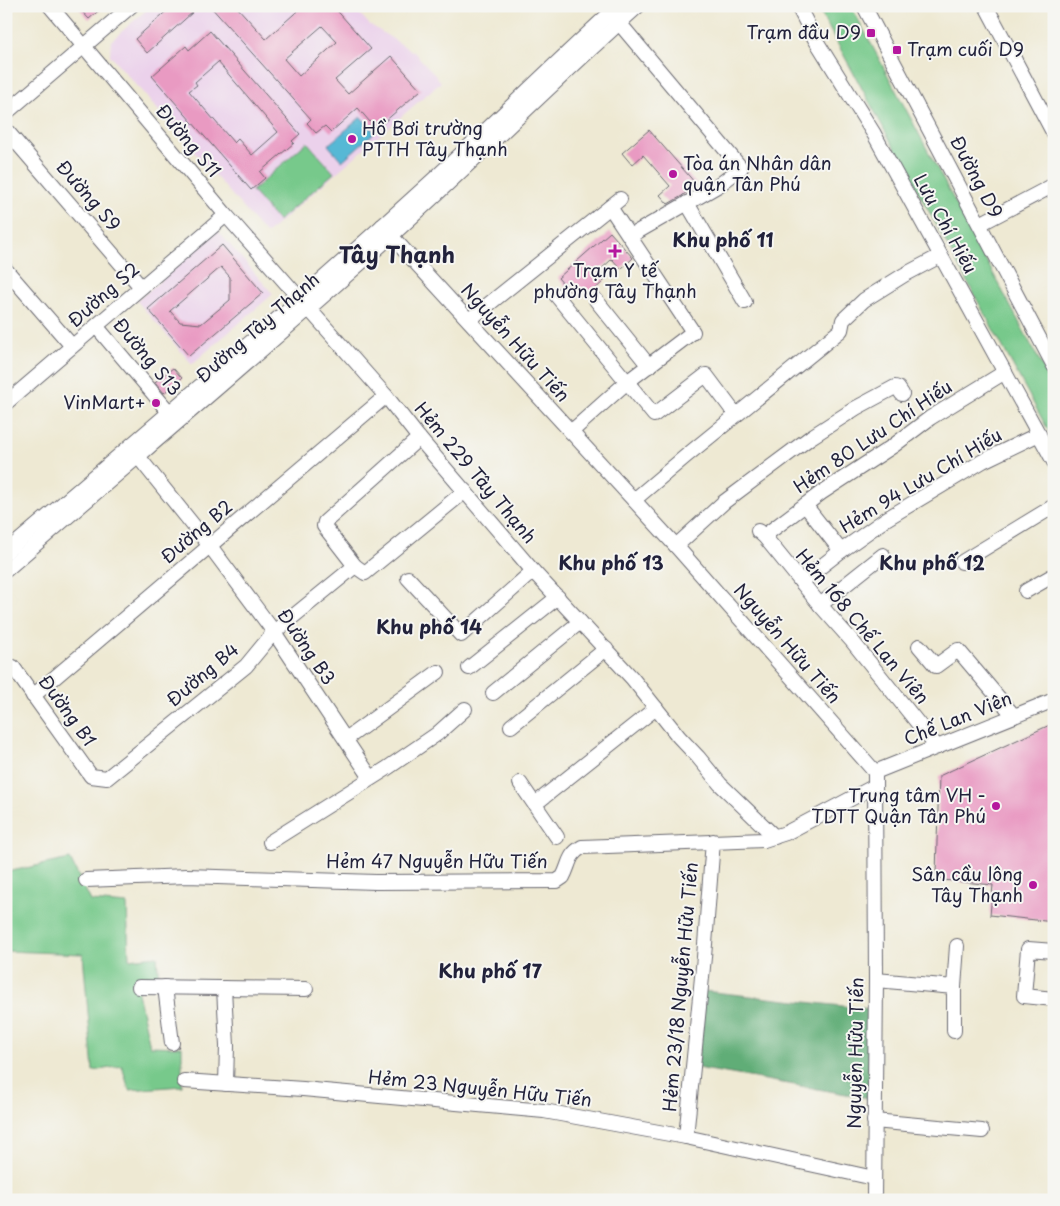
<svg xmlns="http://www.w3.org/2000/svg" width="1060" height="1206" viewBox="0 0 1060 1206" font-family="'Playpen Sans',sans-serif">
<rect width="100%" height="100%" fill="#f6f6f2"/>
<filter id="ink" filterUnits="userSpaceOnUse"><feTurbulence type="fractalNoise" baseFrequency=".02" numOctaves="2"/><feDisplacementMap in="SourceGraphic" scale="10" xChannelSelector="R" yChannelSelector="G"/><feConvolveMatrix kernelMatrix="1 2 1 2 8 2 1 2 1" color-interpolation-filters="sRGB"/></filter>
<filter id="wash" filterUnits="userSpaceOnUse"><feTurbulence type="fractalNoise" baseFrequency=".0096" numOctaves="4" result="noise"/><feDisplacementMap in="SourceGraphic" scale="20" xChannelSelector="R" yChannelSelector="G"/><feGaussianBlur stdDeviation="1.12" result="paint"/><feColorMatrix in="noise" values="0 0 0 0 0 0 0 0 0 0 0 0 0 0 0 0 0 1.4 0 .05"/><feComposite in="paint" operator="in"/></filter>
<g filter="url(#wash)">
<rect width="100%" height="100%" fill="#eee9d3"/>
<g fill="#ebd1eb">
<path d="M 151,6 L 353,6 L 369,24 L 415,53 L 441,82 L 266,234 L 110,55 L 111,41 Z"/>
<path d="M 218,231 L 273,294 L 192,364 L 137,301 Z"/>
</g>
<g fill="#77c98b" stroke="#4c7663">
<path d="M 817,6 L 851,6 L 1054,388 L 1054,441 Z"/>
<path d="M 307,142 L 334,173 L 278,221 L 252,191 Z"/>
<path d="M 70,859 L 91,901 L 127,904 L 129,959 L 157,956 L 159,984 L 136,984 L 150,1046 L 182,1047 L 182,1086 L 129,1090 L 122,1066 L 93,1071 L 83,954 L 6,951 L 6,872 Z"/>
</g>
<path fill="#61ad77" stroke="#426859" d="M 704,991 L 870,1009 L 869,1098 L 697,1068 Z"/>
<path fill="#56b8d5" stroke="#3c6d88" d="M 361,117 L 375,132 L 342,161 L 328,145 Z"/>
<g id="blocks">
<g fill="#e99ac2" fill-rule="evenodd">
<path d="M 77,6 L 104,6 L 89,19 Z"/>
<path d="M 172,6 L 188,6 L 193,12 L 147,53 L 135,39 Z"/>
<path d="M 210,6 L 236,6 L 266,39 L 303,6 L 333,6 L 371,49 L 335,80 L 348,94 L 391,56 L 421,90 L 376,129 L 358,108 L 331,132 L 325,126 L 316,133 L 307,123 L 311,119 ZM 322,26 L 337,42 L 299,76 L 284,59 Z"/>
<path d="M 210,31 L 300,134 L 292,141 L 294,143 L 260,172 L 265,178 L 251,190 L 152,76 L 186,46 L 189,50 ZM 218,62 L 278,132 L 252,155 L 238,139 L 234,143 L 189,91 L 197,85 L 195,82 Z"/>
<path d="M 649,130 L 696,184 L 682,196 L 668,204 L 660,195 L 670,186 L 643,155 L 632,165 L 622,153 Z"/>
<path d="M 610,232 L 633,258 L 621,269 L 612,259 L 598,272 L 605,280 L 588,296 L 580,287 L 572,294 L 558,278 Z"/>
<path d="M 222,245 L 263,293 L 189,356 L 148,309 ZM 221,267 L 230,277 L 230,300 L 201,324 L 180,322 L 170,311 Z"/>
<path d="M 173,368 L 182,378 L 164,393 L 155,382 Z"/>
<path d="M 1054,723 L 1054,922 L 990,915 L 993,885 L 943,880 L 936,874 L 939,776 Z"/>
</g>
</g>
</g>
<g filter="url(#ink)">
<use href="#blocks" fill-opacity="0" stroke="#696870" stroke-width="1"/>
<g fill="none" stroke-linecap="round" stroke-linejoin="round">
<defs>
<g id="minor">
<path d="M 50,6 L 226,215 L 386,396 L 419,438 L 533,571 L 632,678 L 679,737 L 698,757 L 720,784 L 775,837"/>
<path d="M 798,6 L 815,39 L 874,134 L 1054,462"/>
<path d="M 864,6 L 1054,366"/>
<path d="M 986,6 L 1054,134"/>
<path d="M 615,18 L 741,168 L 719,185 L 630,236"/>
<path d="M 6,113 L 131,6"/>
<path d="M 6,130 L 141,287"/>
<path d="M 687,203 L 745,302"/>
<path d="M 980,224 L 1054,185"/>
<path d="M 382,226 L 676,546 L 875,772 L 876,980 L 874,1200"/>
<path d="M 6,270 L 72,346"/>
<path d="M 556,295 L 654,415 L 706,375 L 736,415"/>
<path d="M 596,300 L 649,366"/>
<path d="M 469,320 L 620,199"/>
<path d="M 96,326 L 169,412"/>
<path d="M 6,403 L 226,215"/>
<path d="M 571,432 L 627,382 L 693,332 L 610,207"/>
<path d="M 419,438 L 325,522 L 324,526 L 355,566 L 365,573 L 465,491"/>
<path d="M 132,449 L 210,546 L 274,632 L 371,778"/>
<path d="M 634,500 L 686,456 L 841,330 L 843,320 L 864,300 L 904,275 L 940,256"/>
<path d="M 805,505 L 841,551"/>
<path d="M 758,531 L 764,536 L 820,605 L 852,641 L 937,747"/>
<path d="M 764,536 L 821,493 L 893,446 L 930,418 L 1005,372"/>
<path d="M 676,546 L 724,502 L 811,437 L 856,408 L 895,387 L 898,388 L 902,394"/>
<path d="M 6,552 C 149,430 293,308 432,181 C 495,123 555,63 618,6"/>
<path d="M 962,562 L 1054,506"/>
<path d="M 6,570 C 135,458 265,349 392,235 C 475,160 554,81 638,6"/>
<path d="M 408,578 L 461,635 L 533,571"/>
<path d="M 801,582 L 841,551 L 886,519 L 983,461 L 1039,434"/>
<path d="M 1026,591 L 1054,575"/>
<path d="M 820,605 L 883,555"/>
<path d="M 919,646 L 936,666 L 958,650 L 1014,716"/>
<path d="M 13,667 L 91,776 L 107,778 L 246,666 L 274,632 L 355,566"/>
<path d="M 469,668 L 558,597"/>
<path d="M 493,693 L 580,622"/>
<path d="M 33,696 L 386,396"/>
<path d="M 511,726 L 606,649"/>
<path d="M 346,739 L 438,672"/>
<path d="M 875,772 L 1054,700"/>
<path d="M 520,783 L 557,837"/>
<path d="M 535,804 L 656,708"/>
<path d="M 270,842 L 386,769 L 437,734 L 465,709"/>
<path d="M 86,880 L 187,876 L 376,882 L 557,881 L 563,877 C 570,864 568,855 582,847 L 764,840 L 786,833 L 875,786"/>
<path d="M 1054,951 L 1028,949 L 1024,996 L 1054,999"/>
<path d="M 876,980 L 954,987"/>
<path d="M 139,987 L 306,989"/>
<path d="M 165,987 L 172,1043"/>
<path d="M 224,988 L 227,1046 L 226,1084"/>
<path d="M 954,1031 L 954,987 L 957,946"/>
<path d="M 184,1081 L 303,1089 L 544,1111 L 686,1137 L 874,1178"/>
<path d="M 874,1121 L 982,1131"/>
<path d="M 686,1137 L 704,957 L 713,841"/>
</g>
</defs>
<use href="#minor" stroke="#696870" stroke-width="16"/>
<use href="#minor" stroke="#fff" stroke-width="14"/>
</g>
</g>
<g fill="#b5179e" stroke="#f6f6f2" stroke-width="2">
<rect x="866" y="28" width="10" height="10" rx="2.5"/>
<rect x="892" y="45" width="10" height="10" rx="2.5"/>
<circle cx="352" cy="139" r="5"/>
<circle cx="673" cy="174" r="5"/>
<path d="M612.5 243.5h5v5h5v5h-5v5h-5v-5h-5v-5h5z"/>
<circle cx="156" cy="403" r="5"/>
<circle cx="996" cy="806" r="5"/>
<circle cx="1033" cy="885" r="5"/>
</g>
<g text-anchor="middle" stroke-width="4" stroke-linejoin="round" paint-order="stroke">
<g font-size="18" fill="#22223b" stroke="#f6f6f2" text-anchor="end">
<text x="861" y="39">Trạm đầu D9</text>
<text x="907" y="56" text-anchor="start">Trạm cuối D9</text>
<text x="362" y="135" text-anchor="start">Hồ Bơi trường<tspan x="362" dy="21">PTTH Tây Thạnh</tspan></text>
<text x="683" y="170" text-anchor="start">Tòa án Nhân dân<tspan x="683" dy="21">quận Tân Phú</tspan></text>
<text x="615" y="277" text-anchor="middle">Trạm Y tế<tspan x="615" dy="21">phường Tây Thạnh</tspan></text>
<text x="146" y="409">VinMart+</text>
<text x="986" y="802">Trung tâm VH -<tspan x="986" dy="21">TDTT Quận Tân Phú</tspan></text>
<text x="1023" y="881">Sân cầu lông<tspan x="1023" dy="21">Tây Thạnh</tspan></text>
</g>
<g font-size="18" fill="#22223b" stroke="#f6f6f2">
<text transform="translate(188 141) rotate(50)" y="6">Đường S11</text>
<text transform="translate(976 177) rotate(62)" y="6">Đường D9</text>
<text transform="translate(88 196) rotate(49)" y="6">Đường S9</text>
<text transform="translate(945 224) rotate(61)" y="6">Lưu Chí Hiếu</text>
<text transform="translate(104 295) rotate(-41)" y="6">Đường S2</text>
<text transform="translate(258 328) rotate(-41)" y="6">Đường Tây Thạnh</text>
<text transform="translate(515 343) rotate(48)" y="6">Nguyễn Hữu Tiến</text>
<text transform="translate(147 357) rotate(50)" y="6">Đường S13</text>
<text transform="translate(873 437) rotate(-34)" y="6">Hẻm 80 Lưu Chí Hiếu</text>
<text transform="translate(475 473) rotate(50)" y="6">Hẻm 229 Tây Thạnh</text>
<text transform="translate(921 481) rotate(-31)" y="6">Hẻm 94 Lưu Chí Hiếu</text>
<text transform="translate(197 532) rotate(-40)" y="6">Đường B2</text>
<text transform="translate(862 627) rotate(50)" y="6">Hẻm 168 Chế Lan Viên</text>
<text transform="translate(787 644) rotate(49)" y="6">Nguyễn Hữu Tiến</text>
<text transform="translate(306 647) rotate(56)" y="6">Đường B3</text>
<text transform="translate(203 675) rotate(-40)" y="6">Đường B4</text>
<text transform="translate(67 711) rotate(54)" y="6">Đường B1</text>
<text transform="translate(958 719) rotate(-22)" y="6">Chế Lan Viên</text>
<text x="437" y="868">Hẻm 47 Nguyễn Hữu Tiến</text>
<text transform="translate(681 987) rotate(-85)" y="6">Hẻm 23/18 Nguyễn Hữu Tiến</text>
<text transform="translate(856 1053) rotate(-89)" y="6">Nguyễn Hữu Tiến</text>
<text transform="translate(480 1089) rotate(6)" y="6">Hẻm 23 Nguyễn Hữu Tiến</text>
</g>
<g font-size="19" font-weight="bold" fill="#22223b" stroke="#f6f6f2">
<text x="723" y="247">Khu phố 11</text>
<text x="611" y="570">Khu phố 13</text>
<text x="932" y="570">Khu phố 12</text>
<text x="429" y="634">Khu phố 14</text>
<text x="490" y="978">Khu phố 17</text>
</g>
<g font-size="22" font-weight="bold" fill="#22223b" stroke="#f6f6f2">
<text x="397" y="263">Tây Thạnh</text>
</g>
</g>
<rect width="1060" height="1206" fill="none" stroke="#f6f6f2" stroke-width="25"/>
</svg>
